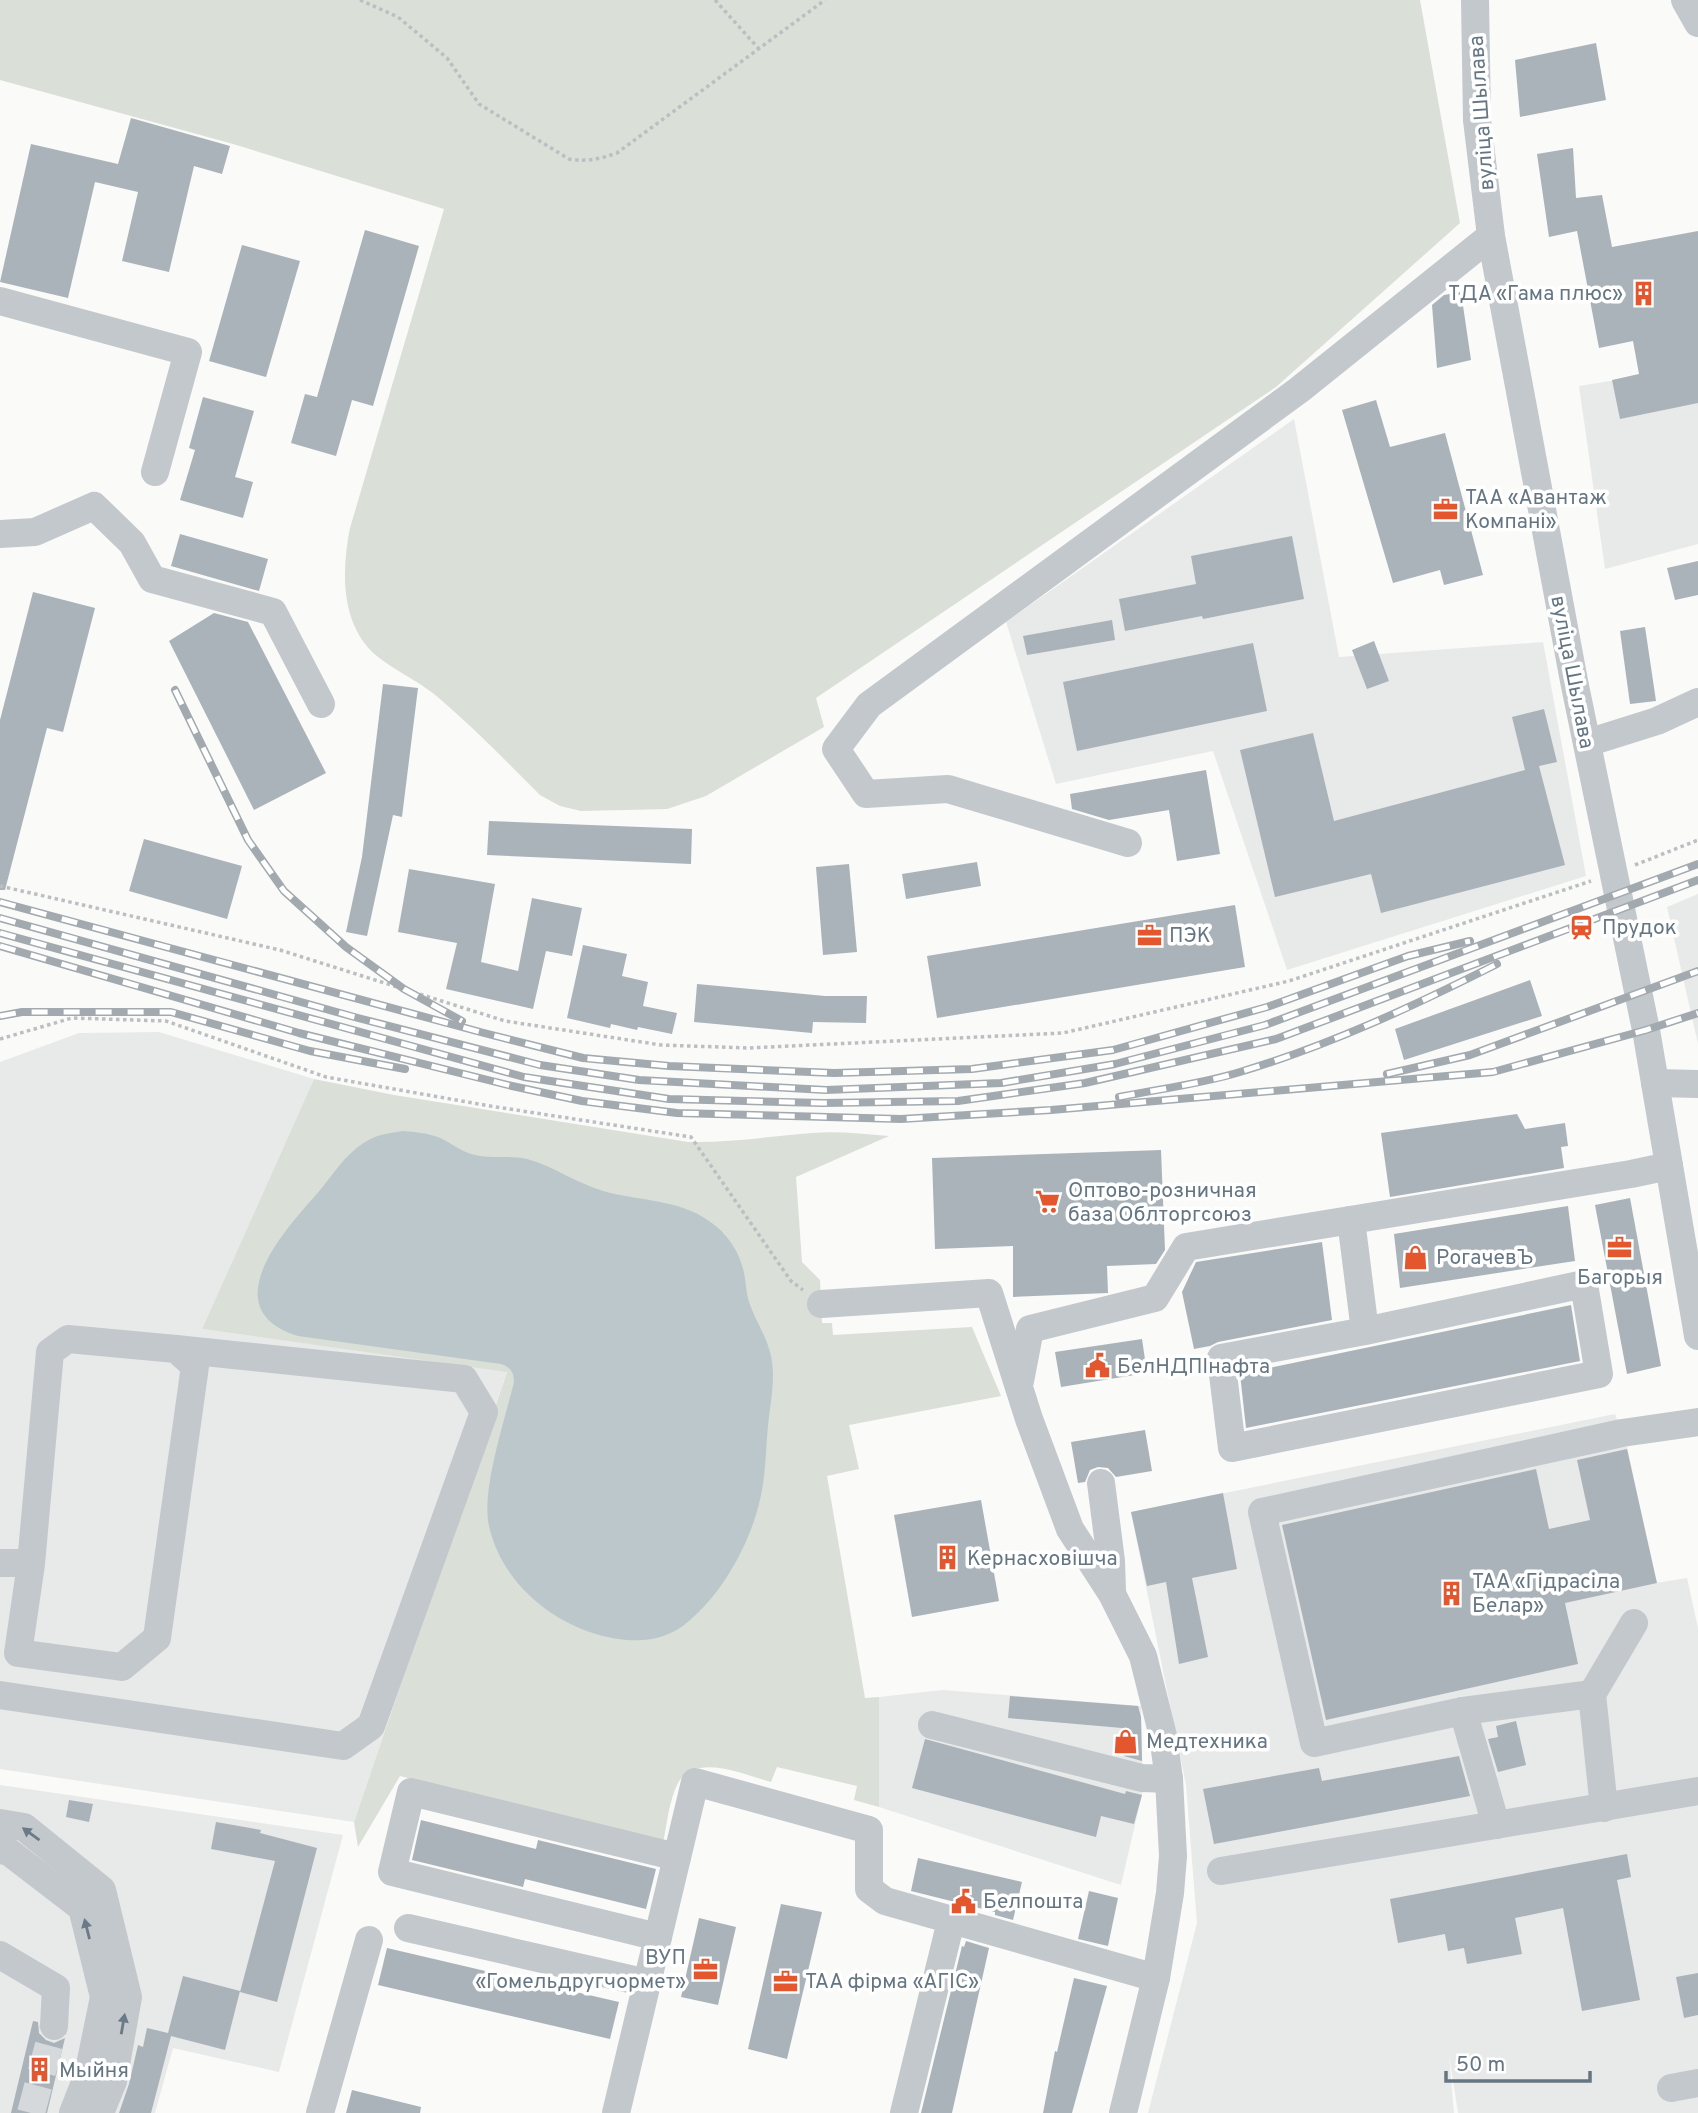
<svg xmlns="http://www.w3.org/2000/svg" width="1698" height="2113" viewBox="0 0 1698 2113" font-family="Overpass,sans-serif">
<rect width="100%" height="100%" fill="#fafaf8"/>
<g fill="#e8e9e9">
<path d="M 1698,367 L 1698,544 L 1605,569 L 1579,386 Z"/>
<path d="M 1294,419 L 1339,657 L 1543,642 L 1586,876 L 1287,970 L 1213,751 L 1056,784 L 1006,622 Z"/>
<path d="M 1698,894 L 1698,1044 L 1667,907 Z"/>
<path d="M 159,1032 L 314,1079 L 202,1329 L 507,1371 L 354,1822 L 0,1769 L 0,1062 L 79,1033 Z"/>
<path d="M 1615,1414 L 1627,1446 L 1656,1583 L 1687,1578 L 1698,1628 L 1698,2113 L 1458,2113 L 1449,2055 L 1454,2113 L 1148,2113 L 1197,1923 L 1186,1785 L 1131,1512 Z"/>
<path d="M 942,1690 L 1141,1706 L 1143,1790 L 1121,1885 L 879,1807 L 879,1697 Z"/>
<path d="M 0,1785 L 343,1835 L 279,2072 L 173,2048 L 155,2113 L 0,2113 Z"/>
</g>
<g fill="#dadfd7">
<path d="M 0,0 L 1420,0 L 1460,223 L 1276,387 L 816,698 L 824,727 L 706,796 L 667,809 L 581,811 L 560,806 L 540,795 C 507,762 475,729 440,699 C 422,683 401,674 382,660 C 340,630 341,573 350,528 L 444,209 L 233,144 L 0,80 Z"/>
<path d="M 314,1079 L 394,1095 L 688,1142 C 730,1143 771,1136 813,1133 C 838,1131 863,1134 889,1136 L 796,1177 L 802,1262 L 820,1280 L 822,1323 L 832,1323 L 833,1335 L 972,1327 L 1001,1396 L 849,1425 L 859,1469 L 827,1476 L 865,1698 L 879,1697 L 879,1807 L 854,1800 L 857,1786 L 777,1767 L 771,1782 C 745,1775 695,1752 678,1783 C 669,1800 667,1824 663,1843 L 400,1776 L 358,1847 L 354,1822 L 507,1372 L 202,1329 Z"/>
</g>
<path fill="#bbc7cb" d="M 403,1131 C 415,1132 426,1133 438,1137 C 450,1142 461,1152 475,1155 C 492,1159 510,1155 527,1159 C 553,1166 576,1183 603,1191 C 637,1201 679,1199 709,1221 C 727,1233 740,1252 744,1273 C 746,1283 746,1292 749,1302 C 756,1323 769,1339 772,1362 C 775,1383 770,1405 768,1426 C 766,1445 766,1465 763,1484 C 756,1533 726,1590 689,1621 C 666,1641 640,1643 612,1638 C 555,1627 502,1584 489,1526 C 481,1491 505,1419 514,1382 C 514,1372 510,1367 501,1364 L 298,1336 C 214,1310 282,1233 315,1196 C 332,1177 344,1154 367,1141 C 378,1134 391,1133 403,1131 Z"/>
<g fill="#aab3b9">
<path d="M 1596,43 L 1606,100 L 1520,117 L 1515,60 Z"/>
<path d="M 131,118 L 230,146 L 222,174 L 194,166 L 169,272 L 122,261 L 138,192 L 95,182 L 68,298 L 0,282 L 31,144 L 118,164 Z"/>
<path d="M 1573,148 L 1576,198 L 1602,195 L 1612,247 L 1698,231 L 1698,403 L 1620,419 L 1612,380 L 1639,374 L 1633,341 L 1599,348 L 1577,231 L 1549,237 L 1537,154 Z"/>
<path d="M 365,230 L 419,246 L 373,406 L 352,400 L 336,456 L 291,443 L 305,394 L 317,397 Z"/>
<path d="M 242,245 L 300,261 L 266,377 L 209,361 Z"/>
<path d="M 1461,292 L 1471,360 L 1437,368 L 1432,305 L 1444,295 Z"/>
<path d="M 203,397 L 254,411 L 235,477 L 253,482 L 243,518 L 180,500 L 195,450 L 189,448 Z"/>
<path d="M 1376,400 L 1390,447 L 1445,433 L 1483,575 L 1444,585 L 1440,570 L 1393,583 L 1342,410 Z"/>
<path d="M 180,534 L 268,559 L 259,591 L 171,566 Z"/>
<path d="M 1292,536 L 1304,599 L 1203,619 L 1202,616 L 1125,631 L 1119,599 L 1196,584 L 1191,556 Z"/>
<path d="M 1698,561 L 1698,595 L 1675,600 L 1667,568 Z"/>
<path d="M 33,592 L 95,608 L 63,732 L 47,728 L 5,890 L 0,890 L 0,720 Z"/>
<path d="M 214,613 L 248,622 L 326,773 L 254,810 L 169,641 Z"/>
<path d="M 1112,620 L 1115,640 L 1027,655 L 1023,636 Z"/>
<path d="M 1645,627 L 1656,701 L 1630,704 L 1620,631 Z"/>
<path d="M 1374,641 L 1389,681 L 1367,689 L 1352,650 Z"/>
<path d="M 1253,643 L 1267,711 L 1077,751 L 1063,682 Z"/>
<path d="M 383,684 L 418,688 L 402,817 L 393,815 L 367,936 L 346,932 L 362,857 Z"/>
<path d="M 1544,709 L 1557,762 L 1539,766 L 1565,865 L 1381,913 L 1371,874 L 1275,897 L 1240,750 L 1313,733 L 1334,821 L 1525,770 L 1512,717 Z"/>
<path d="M 1206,770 L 1220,854 L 1177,861 L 1169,810 L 1109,820 L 1072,809 L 1070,794 Z"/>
<path d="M 489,821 L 692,829 L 691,864 L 487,855 Z"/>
<path d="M 144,839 L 242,866 L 227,919 L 129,891 Z"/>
<path d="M 977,862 L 981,886 L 906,899 L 902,874 Z"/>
<path d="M 849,864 L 857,952 L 823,955 L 816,867 Z"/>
<path d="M 409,869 L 495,884 L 481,962 L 518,971 L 532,898 L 582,908 L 572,956 L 546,951 L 533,1009 L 446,989 L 457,943 L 398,932 Z"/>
<path d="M 1235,905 L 1245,967 L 937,1018 L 927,956 Z"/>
<path d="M 583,945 L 627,954 L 622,976 L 648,982 L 643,1006 L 677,1013 L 672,1034 L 638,1027 L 637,1030 L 611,1024 L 610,1028 L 567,1018 Z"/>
<path d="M 1530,980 L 1542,1016 L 1404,1060 L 1395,1029 Z"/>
<path d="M 697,984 L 825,996 L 867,996 L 866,1023 L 813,1022 L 812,1033 L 694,1022 Z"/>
<path d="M 1517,1114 L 1525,1129 L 1565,1123 L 1568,1146 L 1561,1147 L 1564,1168 L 1390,1197 L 1381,1133 Z"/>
<path d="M 1161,1150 L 1165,1250 L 1156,1264 L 1107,1266 L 1108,1293 L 1013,1297 L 1013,1246 L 935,1249 L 932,1158 Z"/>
<path d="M 1630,1198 L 1661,1366 L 1627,1374 L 1595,1205 Z"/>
<path d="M 1568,1206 L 1575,1261 L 1400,1288 L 1394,1234 Z"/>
<path d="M 1322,1242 L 1332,1320 L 1218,1342 L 1210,1346 L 1194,1349 L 1182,1292 L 1196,1262 Z"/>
<path d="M 1571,1305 L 1580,1361 L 1246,1428 L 1240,1374 Z"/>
<path d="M 1142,1339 L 1147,1373 L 1061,1387 L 1055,1352 Z"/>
<path d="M 1145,1430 L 1152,1471 L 1116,1477 L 1108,1468 L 1098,1467 L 1090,1470 L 1085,1482 L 1078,1483 L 1071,1442 Z"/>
<path d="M 1627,1449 L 1657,1583 L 1565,1603 L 1578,1664 L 1326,1720 L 1282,1525 L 1536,1469 L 1549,1529 L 1590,1520 L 1577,1460 Z"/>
<path d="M 1223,1493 L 1237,1569 L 1192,1578 L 1208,1657 L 1179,1664 L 1166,1582 L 1147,1586 L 1131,1512 Z"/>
<path d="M 981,1500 L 999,1601 L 912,1617 L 894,1515 Z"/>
<path d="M 1010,1696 L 1138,1706 L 1141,1717 L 1142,1761 L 1124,1756 L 1122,1728 L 1008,1718 Z"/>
<path d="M 1516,1721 L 1526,1765 L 1498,1772 L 1488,1739 L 1498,1737 L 1496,1726 Z"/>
<path d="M 925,1739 L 1125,1794 L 1126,1791 L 1142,1795 L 1134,1824 L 1101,1816 L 1096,1837 L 912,1788 Z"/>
<path d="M 1459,1756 L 1470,1796 L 1214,1844 L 1203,1789 L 1319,1768 L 1322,1781 Z"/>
<path d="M 69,1800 L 93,1804 L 89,1822 L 66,1817 Z"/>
<path d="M 421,1820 L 536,1849 L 538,1840 L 656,1869 L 646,1909 L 525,1879 L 523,1887 L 412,1860 Z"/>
<path d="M 216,1822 L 261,1830 L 260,1833 L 317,1848 L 277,2002 L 240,1992 L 275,1861 L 211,1849 Z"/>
<path d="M 1627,1854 L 1631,1877 L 1617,1880 L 1640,2000 L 1582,2011 L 1563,1908 L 1515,1918 L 1522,1954 L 1467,1964 L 1464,1948 L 1448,1951 L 1445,1934 L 1398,1943 L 1390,1899 Z"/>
<path d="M 918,1858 L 1022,1882 L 1013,1920 L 995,1915 L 995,1912 L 911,1891 Z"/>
<path d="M 1089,1891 L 1118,1898 L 1108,1946 L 1078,1939 Z"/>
<path d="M 781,1904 L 822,1912 L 787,2059 L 748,2049 Z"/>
<path d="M 699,1918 L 736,1927 L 718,2005 L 681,1997 Z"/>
<path d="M 966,1941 L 989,1948 L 952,2113 L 921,2113 L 962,1946 L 964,1947 Z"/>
<path d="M 387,1948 L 619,2002 L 610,2039 L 378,1985 Z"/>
<path d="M 1698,1973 L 1698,2015 L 1684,2018 L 1676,1977 Z"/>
<path d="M 183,1976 L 240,1991 L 225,2050 L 171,2036 L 151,2113 L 119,2113 L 129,2084 L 138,2045 L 143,2047 L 147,2028 L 168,2033 Z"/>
<path d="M 1074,1978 L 1107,1986 L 1072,2113 L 1043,2113 L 1055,2051 L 1057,2052 Z"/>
<path d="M 33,2021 L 38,2022 L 39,2033 L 46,2040 L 54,2043 L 65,2038 L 47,2113 L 11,2113 Z"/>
<path d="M 352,2090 L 421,2107 L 420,2113 L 346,2113 Z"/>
</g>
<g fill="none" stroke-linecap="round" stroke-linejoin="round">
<path stroke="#d5d9db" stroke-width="28" stroke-dasharray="28 14" stroke-linecap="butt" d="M 31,2113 L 54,2026"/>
<g stroke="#bbbfc2" stroke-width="3.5" stroke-dasharray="3.5 3.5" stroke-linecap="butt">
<path d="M 360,0 L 398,17 L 447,58 L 479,104 L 569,159 C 587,162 600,159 617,153 L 825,0"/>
<path d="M 715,0 L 759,49"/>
<path d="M 1635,865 L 1698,840"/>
<path d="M 0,886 L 280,950 L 505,1021 L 661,1045 L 748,1048 L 1063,1033 L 1289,981 L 1591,881"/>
<path d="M 0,1039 L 72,1018 L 166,1021 L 326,1077 L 490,1106 L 691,1137 L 791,1281 L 803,1290"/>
</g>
<g stroke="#c3c8cc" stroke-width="28">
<path d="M 1475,0 L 1477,120 L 1491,236 L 1574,681 L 1646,1030 L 1698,1336"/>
<path d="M 1685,0 L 1698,23"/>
<path d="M 0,301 L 188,352 L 155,472"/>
<path d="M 0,534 L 35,532 L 94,506 L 132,543 L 152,579 L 273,612 L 321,704"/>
<path d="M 1587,743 L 1657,721 L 1698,702"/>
<path d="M 1128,843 L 948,789 L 866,794 L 836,749 L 869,705 L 1299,390 L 1491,236"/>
<path d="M 1655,1083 L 1698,1084"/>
<path d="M 1351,1220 L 1365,1331 L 1584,1284 L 1599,1374 L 1232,1448 L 1221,1358 L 1365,1331"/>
<path d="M 821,1304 L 989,1293 L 1029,1419 L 1070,1529 L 1112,1594 L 1143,1656 L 1163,1736 L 1169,1779 L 1173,1856 L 1170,1893 L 1156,1978 L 1123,2113"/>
<path d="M 68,1339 L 176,1349 L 195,1366 L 157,1638 L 122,1667 L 18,1653 L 31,1564 L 50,1352 Z"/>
<path d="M 1020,1381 L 1030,1329 L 1155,1298 L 1186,1247 L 1631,1174 L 1669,1166"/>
<path d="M 1101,1483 L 1111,1561 L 1112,1591"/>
<path d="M 0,1563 L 30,1563"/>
<path d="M 0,1695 L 343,1746 L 371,1726 L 484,1412 L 464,1379 L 176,1349"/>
<path d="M 1463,1711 L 1592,1694"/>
<path d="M 932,1725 L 1142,1778 L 1169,1779"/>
<path d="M 1604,1808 L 1592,1694 L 1634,1623"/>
<path d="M 0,1823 L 24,1827 L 102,1890 L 128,1997 L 113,2081 L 100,2113"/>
<path d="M 1496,1825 L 1463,1711 L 1314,1743 L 1262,1512 L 1622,1433 L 1698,1422"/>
<path d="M 0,1850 L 9,1852 L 82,1908 L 104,1997 L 88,2075 L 73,2113"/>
<path d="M 1221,1871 L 1698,1791"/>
<path d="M 408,1928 L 647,1983"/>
<path d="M 658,1937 L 392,1872 L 411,1792 L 677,1857"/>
<path d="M 0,1955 L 56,1988 L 54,2026"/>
<path d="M 1671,2088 L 1698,2083"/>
<path d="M 320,2113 L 369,1940"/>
<path d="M 616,2113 L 695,1782 L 869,1830 L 869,1889 L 885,1901 L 1156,1978"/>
<path d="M 904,2113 L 951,1921"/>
</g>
<defs>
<g id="rail">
<path d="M 175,690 L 248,840 L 284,891 L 346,947 L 404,989 L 462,1021"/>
<path d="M 0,902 L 484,1033 L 583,1058 L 669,1066 L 834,1073 L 972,1069 L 1113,1050 L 1267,1007 L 1408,956 L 1470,941"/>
<path d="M 0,918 L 358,1018 L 540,1065 L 639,1080 L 826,1090 L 1001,1083 L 1115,1064 L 1265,1025 L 1698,864"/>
<path d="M 0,933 L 524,1077 L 669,1099 L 823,1103 L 958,1101 L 1085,1083 L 1276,1039 L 1698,880"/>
<path d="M 0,946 L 299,1033 L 512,1086 L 582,1101 L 677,1113 L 901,1119 L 1051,1110 L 1493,1072 L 1646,1030 L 1698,1013"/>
<path d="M 0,1016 L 22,1012 L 171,1012 L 310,1051 L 405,1069"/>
<path d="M 1387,1074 L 1470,1055 L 1698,971"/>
<path d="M 1119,1097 C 1159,1089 1201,1084 1240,1072 C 1330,1045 1414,1006 1497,964"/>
</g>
</defs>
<use href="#rail" stroke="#a2aab0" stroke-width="8"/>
<use href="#rail" stroke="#fff" stroke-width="5" stroke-dasharray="16" stroke-linecap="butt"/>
</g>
<defs><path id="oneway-solid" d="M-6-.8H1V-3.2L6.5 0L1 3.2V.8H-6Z" transform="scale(1.75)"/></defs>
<g fill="#6a7a87">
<use href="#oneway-solid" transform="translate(31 1834) rotate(-144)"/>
<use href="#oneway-solid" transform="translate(87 1929) rotate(-104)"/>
<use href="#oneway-solid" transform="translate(123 2024) rotate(-80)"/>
</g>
<defs>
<symbol id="building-bare" viewBox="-9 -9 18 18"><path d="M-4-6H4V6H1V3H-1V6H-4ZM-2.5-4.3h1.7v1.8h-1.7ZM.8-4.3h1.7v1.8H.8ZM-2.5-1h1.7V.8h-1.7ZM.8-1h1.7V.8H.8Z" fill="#e4572e" stroke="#fff" stroke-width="2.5" paint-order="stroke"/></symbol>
<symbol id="office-bare" viewBox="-9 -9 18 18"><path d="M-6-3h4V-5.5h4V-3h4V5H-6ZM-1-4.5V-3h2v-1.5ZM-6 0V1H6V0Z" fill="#e4572e" stroke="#fff" stroke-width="2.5" paint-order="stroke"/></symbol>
<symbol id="station-bare" viewBox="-9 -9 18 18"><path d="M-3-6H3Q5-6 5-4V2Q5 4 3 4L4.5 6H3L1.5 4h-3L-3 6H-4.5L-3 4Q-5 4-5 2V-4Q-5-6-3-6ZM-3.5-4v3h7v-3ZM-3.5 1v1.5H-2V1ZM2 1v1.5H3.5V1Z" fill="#e4572e" stroke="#fff" stroke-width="2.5" paint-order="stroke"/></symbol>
<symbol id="supermarket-bare" viewBox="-9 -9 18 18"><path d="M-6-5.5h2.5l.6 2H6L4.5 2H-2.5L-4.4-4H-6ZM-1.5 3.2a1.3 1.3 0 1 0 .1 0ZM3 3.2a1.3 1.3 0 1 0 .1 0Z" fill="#e4572e" stroke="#fff" stroke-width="2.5" paint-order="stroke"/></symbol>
<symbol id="shop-bare" viewBox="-9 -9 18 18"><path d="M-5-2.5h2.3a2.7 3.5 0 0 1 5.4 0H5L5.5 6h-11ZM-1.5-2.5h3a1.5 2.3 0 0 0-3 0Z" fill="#e4572e" stroke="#fff" stroke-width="2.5" paint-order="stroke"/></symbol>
<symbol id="civic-bare" viewBox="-9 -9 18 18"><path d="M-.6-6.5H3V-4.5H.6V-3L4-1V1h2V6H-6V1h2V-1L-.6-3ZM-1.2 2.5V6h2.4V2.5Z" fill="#e4572e" stroke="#fff" stroke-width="2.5" paint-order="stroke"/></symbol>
</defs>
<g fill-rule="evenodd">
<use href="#building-bare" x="1626" y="276" width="35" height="35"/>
<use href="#office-bare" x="1428" y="492" width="35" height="35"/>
<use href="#station-bare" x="1564" y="910" width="35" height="35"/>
<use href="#office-bare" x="1132" y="918" width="35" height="35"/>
<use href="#supermarket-bare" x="1030" y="1184" width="35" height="35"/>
<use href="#office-bare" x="1602" y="1230" width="35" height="35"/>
<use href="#shop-bare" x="1398" y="1240" width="35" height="35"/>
<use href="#civic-bare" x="1080" y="1348" width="35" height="35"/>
<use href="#building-bare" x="930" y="1540" width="35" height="35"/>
<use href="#building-bare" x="1434" y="1576" width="35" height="35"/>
<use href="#shop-bare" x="1108" y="1724" width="35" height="35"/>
<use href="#civic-bare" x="946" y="1884" width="35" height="35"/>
<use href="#office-bare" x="688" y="1952" width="35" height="35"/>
<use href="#office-bare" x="768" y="1964" width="35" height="35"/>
<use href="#building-bare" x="22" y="2052" width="35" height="35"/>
</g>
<g text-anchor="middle" stroke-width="7" stroke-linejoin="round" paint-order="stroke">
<g font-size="21" fill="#657683" stroke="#fff">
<text transform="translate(1481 113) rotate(-94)" y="7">вуліца Шылава</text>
<text transform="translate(1573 672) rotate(79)" y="7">вуліца Шылава</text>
</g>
<g font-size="21" fill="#657683" stroke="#fff" text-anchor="start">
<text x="1623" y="300" text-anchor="end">ТДА «Гама плюс»</text>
<text x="1465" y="504">ТАА «Авантаж<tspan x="1465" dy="24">Компані»</tspan></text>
<text x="1602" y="934">Прудок</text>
<text x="1169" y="942">ПЭК</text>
<text x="1068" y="1197">Оптово-розничная<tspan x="1068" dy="24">база Облторгсоюз</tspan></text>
<text x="1436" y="1264">РогачевЪ</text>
<text x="1620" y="1284" text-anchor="middle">Багорыя</text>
<text x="1117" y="1373">БелНДПІнафта</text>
<text x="967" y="1565">Кернасховішча</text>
<text x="1472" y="1588">ТАА «Гідрасіла<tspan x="1472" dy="24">Белар»</tspan></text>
<text x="1146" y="1748">Медтехника</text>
<text x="983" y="1908">Белпошта</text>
<text x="686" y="1964" text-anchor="end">ВУП<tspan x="686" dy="24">«Гомельдругчормет»</tspan></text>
<text x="805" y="1988">ТАА фірма «АГІС»</text>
<text x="59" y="2077">Мыйня</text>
</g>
</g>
<path d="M1446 2071v10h144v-10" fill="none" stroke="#657683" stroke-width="3.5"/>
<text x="1456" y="2071" font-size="21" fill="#657683" stroke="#ffffff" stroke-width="5" paint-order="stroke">50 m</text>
</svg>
